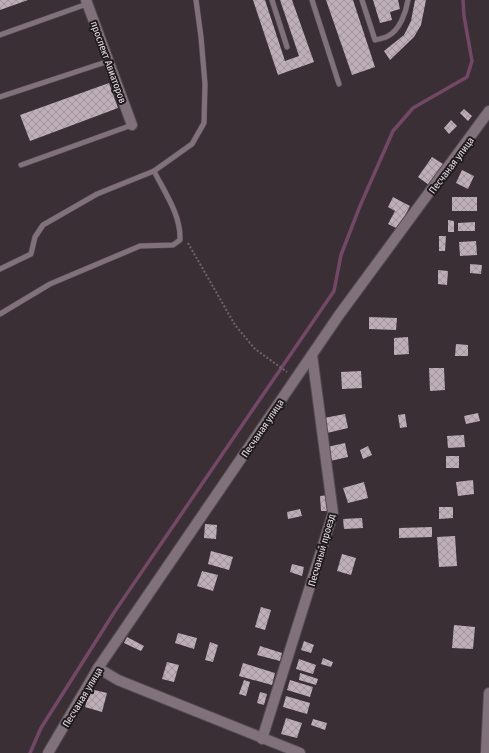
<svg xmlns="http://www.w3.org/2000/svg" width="489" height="753" viewBox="0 0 489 753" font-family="'Fira Sans Condensed',sans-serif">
<defs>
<pattern id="building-cross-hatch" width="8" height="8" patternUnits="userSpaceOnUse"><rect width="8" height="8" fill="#beaeb7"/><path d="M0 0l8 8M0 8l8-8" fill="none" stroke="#a0939a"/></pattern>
</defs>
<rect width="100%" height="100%" fill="#3b2f36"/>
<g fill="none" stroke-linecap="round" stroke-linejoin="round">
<path stroke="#724866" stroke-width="3.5" d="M 30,753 L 41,728 L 115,611 L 334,291 L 341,255 L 360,206 L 393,131 L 413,108 L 467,77 L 472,61 L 464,16 L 463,0"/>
</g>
<g fill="url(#building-cross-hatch)">
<path d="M 0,0 L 28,0 L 0,10 Z"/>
<path d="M 253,0 L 265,0 L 285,61 L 299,56 L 280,0 L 292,0 L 314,62 L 278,75 Z"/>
<path d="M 326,0 L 353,0 L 375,67 L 352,75 Z"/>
<path d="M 373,0 L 398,0 L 400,9 L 390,12 L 392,20 L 380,23 Z"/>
<path d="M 415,0 L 426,0 L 421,25 L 414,37 L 390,60 L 384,51 L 404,35 L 411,21 Z"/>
<path d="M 109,83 L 118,108 L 30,141 L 20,115 Z"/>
<path d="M 464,109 L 472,116 L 468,121 L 460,113 Z"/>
<path d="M 451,120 L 457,126 L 449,134 L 444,128 Z"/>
<path d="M 432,157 L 443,164 L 429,185 L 418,177 Z"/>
<path d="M 462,170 L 474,176 L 468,189 L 456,183 Z"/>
<path d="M 393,197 L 410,206 L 398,229 L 388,224 L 395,211 L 388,207 Z"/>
<rect x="452" y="197" width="25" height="14"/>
<path d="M 448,220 L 454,221 L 454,232 L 448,232 Z"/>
<path d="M 475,222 L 475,231 L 458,231 L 458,223 Z"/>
<path d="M 439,236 L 446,236 L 445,251 L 439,251 Z"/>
<path d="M 476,241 L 477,255 L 460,256 L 459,242 Z"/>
<path d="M 470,264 L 482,265 L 481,274 L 470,273 Z"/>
<path d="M 438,270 L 448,271 L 447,285 L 438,284 Z"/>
<path d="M 369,317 L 397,318 L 396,330 L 369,329 Z"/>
<path d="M 408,337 L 409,354 L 394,355 L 394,338 Z"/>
<path d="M 456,344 L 468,345 L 468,356 L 455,356 Z"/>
<path d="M 429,368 L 444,368 L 445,390 L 430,391 Z"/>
<path d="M 361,371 L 362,388 L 342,389 L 341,372 Z"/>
<path d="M 478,413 L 480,421 L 466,424 L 464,416 Z"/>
<path d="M 345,414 L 348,428 L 327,433 L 324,418 Z"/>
<path d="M 405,414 L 407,427 L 400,428 L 398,415 Z"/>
<path d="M 464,435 L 465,447 L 448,448 L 447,436 Z"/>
<path d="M 345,443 L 348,457 L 330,461 L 327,447 Z"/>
<path d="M 368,446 L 372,455 L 363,459 L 360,450 Z"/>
<rect x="446" y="456" width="13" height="12"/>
<path d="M 473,480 L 474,494 L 458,496 L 456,482 Z"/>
<path d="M 364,482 L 368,498 L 348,503 L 343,488 Z"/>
<path d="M 329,495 L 329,511 L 321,511 L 320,496 Z"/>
<path d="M 439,507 L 453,507 L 453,518 L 439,519 Z"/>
<path d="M 300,509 L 302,516 L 288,519 L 287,512 Z"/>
<path d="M 362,518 L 363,528 L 344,529 L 343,519 Z"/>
<path d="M 205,524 L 217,525 L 216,539 L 204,538 Z"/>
<path d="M 432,527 L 432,537 L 399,538 L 399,528 Z"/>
<path d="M 455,536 L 457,566 L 439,567 L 437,537 Z"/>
<path d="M 211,551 L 233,557 L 229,570 L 208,564 Z"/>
<path d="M 342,554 L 356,558 L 351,575 L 337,571 Z"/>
<path d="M 292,564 L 304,567 L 302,576 L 290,572 Z"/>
<path d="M 202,571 L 218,575 L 213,591 L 197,586 Z"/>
<path d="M 261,607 L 271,610 L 265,630 L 255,627 Z"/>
<path d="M 454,625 L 475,627 L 473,649 L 452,648 Z"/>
<path d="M 178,633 L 197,638 L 194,649 L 175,643 Z"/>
<path d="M 127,637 L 144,646 L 141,651 L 124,643 Z"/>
<path d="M 304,641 L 314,645 L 311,653 L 301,650 Z"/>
<path d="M 210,642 L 218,645 L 213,662 L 205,660 Z"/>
<path d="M 260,646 L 282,653 L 280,661 L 257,655 Z"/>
<path d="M 323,658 L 333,662 L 331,667 L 321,664 Z"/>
<path d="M 299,659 L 316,665 L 313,674 L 296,669 Z"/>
<path d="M 167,662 L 179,665 L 174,682 L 162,679 Z"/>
<path d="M 243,663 L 275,673 L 272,685 L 239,676 Z"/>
<path d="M 300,673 L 318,679 L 316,685 L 299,680 Z"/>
<path d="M 244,680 L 250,682 L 246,696 L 239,694 Z"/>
<path d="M 290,680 L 313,687 L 310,697 L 287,690 Z"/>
<path d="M 90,689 L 107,693 L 102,712 L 85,707 Z"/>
<path d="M 260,692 L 267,694 L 264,705 L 257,703 Z"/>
<path d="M 286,696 L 310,703 L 307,714 L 283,707 Z"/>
<path d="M 286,718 L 302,723 L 297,738 L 281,734 Z"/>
<path d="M 313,719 L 327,723 L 325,730 L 311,725 Z"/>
</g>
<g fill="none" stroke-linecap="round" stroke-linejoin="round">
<defs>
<g id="lane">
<path d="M 272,0 L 287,47"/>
<path d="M 312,0 L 339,84"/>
<path d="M 362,0 L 375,40 C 379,39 385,38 388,36 C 400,30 406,12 408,0"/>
<path d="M 0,35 L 87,4"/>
<path d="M 0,97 L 109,61"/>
<path d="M 21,165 L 132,125"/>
<path d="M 154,171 L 192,144 L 204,123 L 205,84 L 201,37 L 196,0"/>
<path d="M 0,269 L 31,254 L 35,237 L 43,225 L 97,194 L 154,171 C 165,193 181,215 180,240 L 173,245 L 140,246 L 50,284 L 0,314"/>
</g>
<g id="street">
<path d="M 86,0 L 132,125"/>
<path d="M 98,668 L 118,680 L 300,753"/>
<path d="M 262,739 L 333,513 L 312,355"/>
<path d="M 48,753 L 98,668 L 339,315 L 489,111"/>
<path d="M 486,753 L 489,693"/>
</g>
</defs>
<use href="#lane" stroke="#554b51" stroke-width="6"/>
<use href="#street" stroke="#554b51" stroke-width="12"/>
<path stroke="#6f646b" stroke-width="2" stroke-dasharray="2 2" stroke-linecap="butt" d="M 188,243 L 235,325 L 255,349 L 287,372"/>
<use href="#lane" stroke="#80717a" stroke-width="5"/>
<use href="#street" stroke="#80717a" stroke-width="10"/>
</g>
<g text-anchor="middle" stroke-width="4" stroke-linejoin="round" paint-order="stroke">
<g font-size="10" fill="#e6dee3" stroke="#1f191c">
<text transform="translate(109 62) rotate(70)" y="4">проспект Авиаторов</text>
<text transform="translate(451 165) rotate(-53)" y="4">Песчаная улица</text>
<text transform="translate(262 428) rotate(-56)" y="4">Песчаная улица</text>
<text transform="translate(321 550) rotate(-74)" y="4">Песчаный проезд</text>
<text transform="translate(82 697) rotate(-59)" y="4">Песчаная улица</text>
</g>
</g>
</svg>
